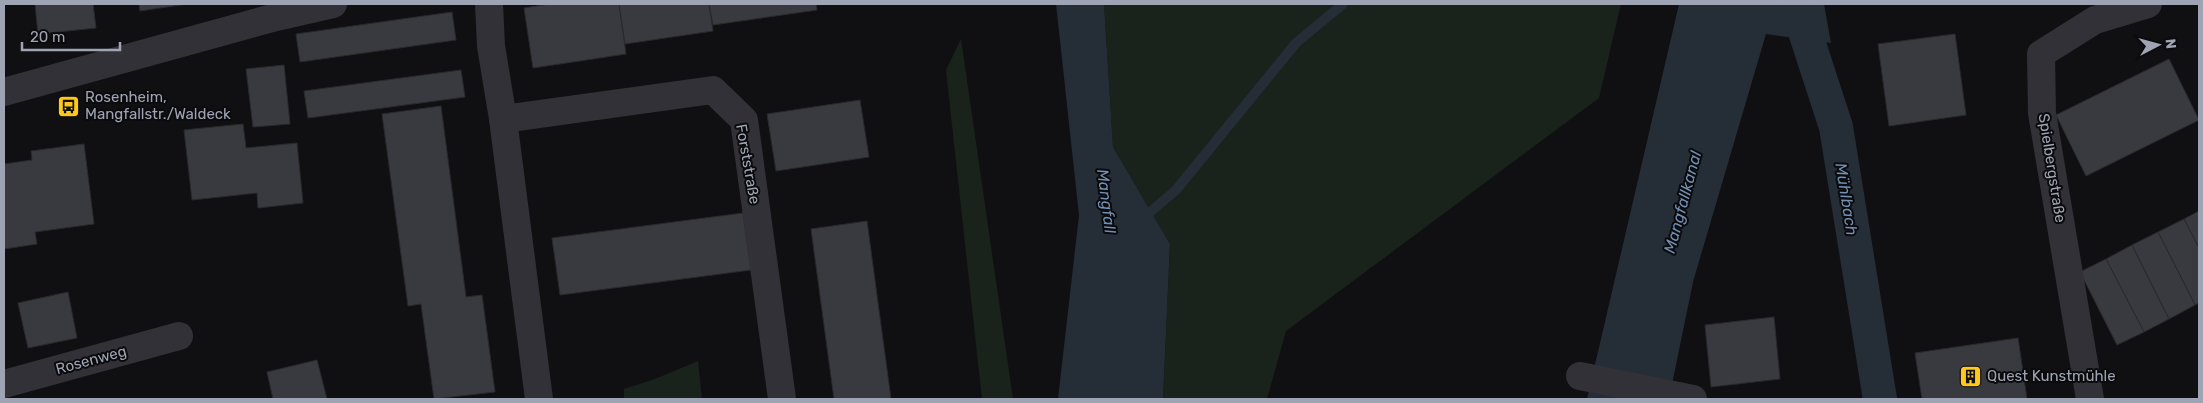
<svg xmlns="http://www.w3.org/2000/svg" width="2203" height="403" viewBox="0 0 2203 403" font-family="Rubik,sans-serif">
<rect width="100%" height="100%" fill="#101012"/>
<g fill="#1a221c">
<path d="M 1104,4 L 1621,4 L 1599,98 L 1286,331 L 1267,399 L 1163,399 L 1170,244 L 1113,147 Z"/>
<path d="M 961,39 L 1013,399 L 982,399 L 946,70 Z"/>
<path d="M 698,361 L 702,399 L 624,399 L 624,389 L 655,379 Z"/>
</g>
<g fill="#252d36">
<path d="M 1056,4 L 1104,4 L 1113,147 L 1170,244 L 1163,399 L 1058,399 L 1079,215 Z"/>
<path d="M 1679,4 L 1824,4 L 1831,43 L 1766,34 L 1693,282 L 1669,399 L 1587,399 Z"/>
</g>
<g fill="none" stroke-linecap="round" stroke-linejoin="round">
<path stroke="#252d36" stroke-width="10" d="M 1141,220 L 1176,190 L 1296,43 L 1343,4"/>
<path stroke="#252d36" stroke-width="34" d="M 1796,4 L 1836,127 L 1880,399"/>
</g>
<g fill="#393a40" stroke="#2a2a2e">
<path d="M 35,4 L 93,4 L 96,28 L 38,34 Z"/>
<path d="M 139,4 L 187,4 L 140,11 Z"/>
<path d="M 550,4 L 619,4 L 626,54 L 533,68 L 524,8 Z"/>
<path d="M 619,4 L 709,4 L 713,31 L 625,44 Z"/>
<path d="M 709,4 L 816,4 L 817,10 L 713,25 Z"/>
<path d="M 452,12 L 456,40 L 300,62 L 296,34 Z"/>
<path d="M 1955,34 L 1966,115 L 1889,126 L 1878,44 Z"/>
<path d="M 2169,59 L 2199,120 L 2086,176 L 2056,115 Z"/>
<path d="M 284,65 L 290,124 L 253,127 L 246,69 Z"/>
<path d="M 461,70 L 465,97 L 308,118 L 304,91 Z"/>
<path d="M 860,100 L 869,157 L 776,171 L 767,114 Z"/>
<path d="M 441,106 L 466,297 L 482,295 L 495,392 L 434,399 L 421,304 L 408,306 L 382,114 Z"/>
<path d="M 243,124 L 246,148 L 297,143 L 303,203 L 258,208 L 257,193 L 192,200 L 184,130 Z"/>
<path d="M 84,144 L 94,224 L 35,232 L 37,244 L 4,249 L 4,164 L 32,160 L 31,151 Z"/>
<path d="M 2199,211 L 2199,248 L 2184,219 Z"/>
<path d="M 743,213 L 751,270 L 560,295 L 552,238 Z"/>
<path d="M 2184,219 L 2199,248 L 2199,303 L 2195,305 L 2158,232 Z"/>
<path d="M 867,221 L 891,399 L 834,399 L 811,229 Z"/>
<path d="M 2158,232 L 2195,305 L 2169,319 L 2132,245 Z"/>
<path d="M 2132,245 L 2169,319 L 2144,332 L 2106,259 Z"/>
<path d="M 2106,259 L 2144,332 L 2117,345 L 2080,272 Z"/>
<path d="M 68,292 L 77,338 L 28,348 L 18,303 Z"/>
<path d="M 1774,317 L 1780,379 L 1711,387 L 1705,325 Z"/>
<path d="M 2018,338 L 2027,399 L 1922,399 L 1915,353 Z"/>
<path d="M 317,360 L 327,399 L 273,399 L 267,372 Z"/>
</g>
<g fill="none" stroke-linecap="round" stroke-linejoin="round">
<g stroke="#313137" stroke-width="28">
<path d="M 489,4 L 491,46 L 503,119 L 539,399"/>
<path d="M 4,92 L 276,17 L 333,4"/>
<path d="M 503,119 L 713,90 L 744,120 L 782,399"/>
<path d="M 1580,376 L 1693,399"/>
<path d="M 4,384 L 179,336"/>
<path d="M 2090,399 L 2042,113 L 2041,54 L 2095,20 L 2148,4"/>
</g>
</g>
<defs>
<symbol id="bus-square" viewBox="-11 -11 22 22"><rect x="-9" y="-9" width="18" height="18" rx="4" fill="#ffc81b" stroke="#0b0b0d"/><path d="M-5-6H5V4H4V6H2V4H-2V6H-4V4H-5ZM-3.5-4V0h7V-4ZM-3.5 1.2v1.5H-2V1.2ZM2 1.2v1.5H3.5V1.2Z" fill="#111"/></symbol>
<symbol id="building-square" viewBox="-11 -11 22 22"><rect x="-9" y="-9" width="18" height="18" rx="4" fill="#ffc81b" stroke="#0b0b0d"/><path d="M-4-6H4V6H1V3H-1V6H-4ZM-2.5-4.3h1.7v1.8h-1.7ZM.8-4.3h1.7v1.8H.8ZM-2.5-1h1.7V.8h-1.7ZM.8-1h1.7V.8H.8Z" fill="#111"/></symbol>
</defs>
<g fill-rule="evenodd">
<use href="#bus-square" x="56" y="94" width="25" height="25"/>
<use href="#building-square" x="1958" y="364" width="25" height="25"/>
</g>
<g text-anchor="middle" stroke-width="4" stroke-linejoin="round" paint-order="stroke">
<g font-size="15" fill="#9fa4b4" stroke="#0b0b0d" text-anchor="start">
<text x="85" y="102">Rosenheim,<tspan x="85" dy="17">Mangfallstr./Waldeck</tspan></text>
<text x="1987" y="381">Quest Kunstmühle</text>
</g>
<g font-size="15" fill="#9fa4b4" stroke="#0b0b0d">
<text transform="translate(748 164) rotate(80)" y="5">Forststraße</text>
<text transform="translate(2052 168) rotate(81)" y="5">Spielbergstraße</text>
<text transform="translate(91 360) rotate(-15)" y="5">Rosenweg</text>
</g>
<g font-size="16" font-style="italic" fill="#728fb4" stroke="#0b0b0d">
<text transform="translate(1847 199) rotate(81)" y="6">Mühlbach</text>
<text transform="translate(1107 201) rotate(83)" y="6">Mangfall</text>
<text transform="translate(1682 202) rotate(-75)" y="6">Mangfallkanal</text>
</g>
</g>
<rect width="2203" height="403" fill="none" stroke="#9fa4b4" stroke-width="10"/>
<g transform="translate(2158 45) rotate(84)" stroke="#0b0b0d" stroke-width="4" paint-order="stroke">
<path d="M0-4L9 19L0 12L-9 19Z" fill="#9fa4b4"/>
<text y="-8" font-size="14" font-weight="bold" text-anchor="middle" fill="#9fa4b4">N</text>
</g>
<path d="M22 42v8h98v-8" fill="none" stroke="#9fa4b4" stroke-width="2.5"/>
<text x="30" y="42" font-size="15" fill="#9fa4b4" stroke="#0b0b0d" stroke-width="4" paint-order="stroke">20 m</text>
</svg>
